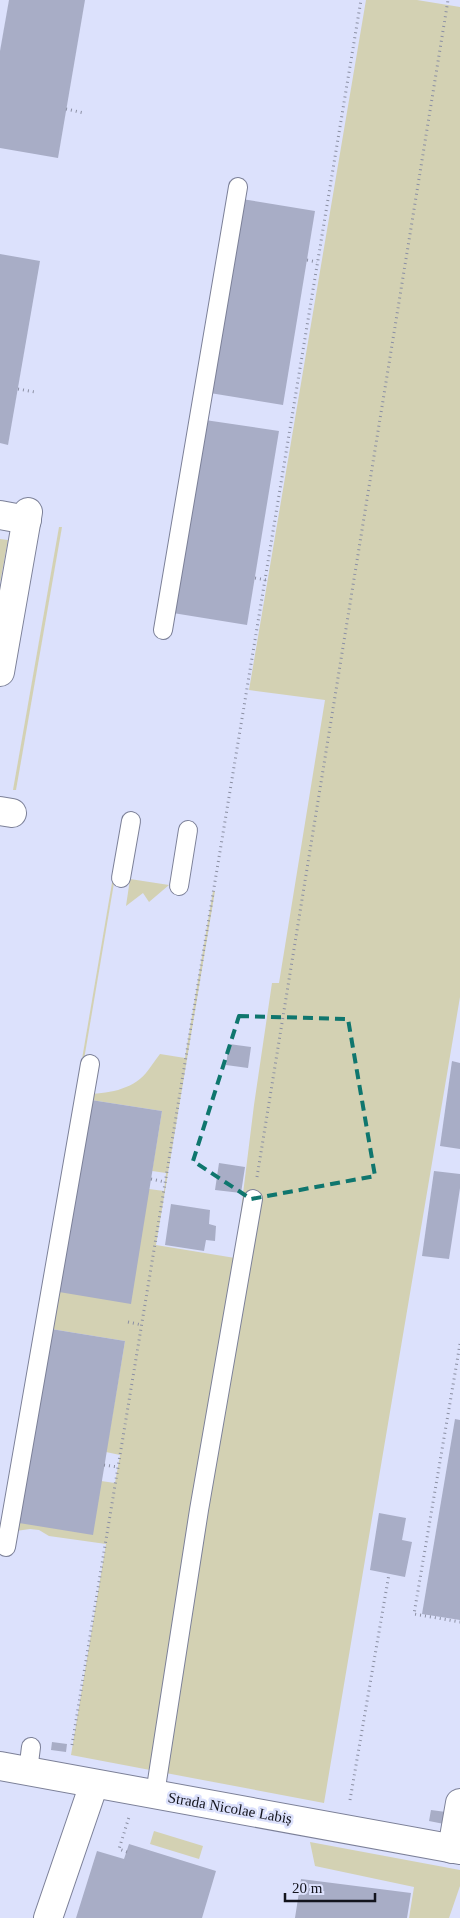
<svg xmlns="http://www.w3.org/2000/svg" width="460" height="1918" viewBox="0 0 460 1918" font-family="Georgia,serif">
<rect width="100%" height="100%" fill="#dce1fc"/>
<g fill="#d3d1b3" fill-rule="evenodd">
<path d="M 366,0 L 417,0 L 460,7 L 460,997 L 324,1803 L 71,1755 L 106,1544 L 49,1536 L 39,1530 L 30,1529 L 9,1532 L 85,1094 C 106,1094 132,1090 146,1073 C 151,1067 155,1060 160,1054 L 185,1058 L 213,891 L 215,891 L 156,1245 L 235,1258 L 254,1105 L 272,983 L 279,983 L 325,700 L 249,690 ZM 91,1100 L 162,1111 L 152,1171 L 166,1173 L 164,1191 L 149,1189 ZM 51,1329 L 125,1341 L 106,1452 L 120,1455 L 115,1483 L 101,1481 Z"/>
<path d="M 59,527 L 62,527 L 16,790 L 13,790 Z"/>
<path d="M 0,539 L 8,540 L 0,583 Z"/>
<path d="M 113,877 L 115,877 L 0,1554 L 0,1541 Z"/>
<path d="M 130,879 L 169,885 L 149,902 L 143,893 L 126,906 Z"/>
<path d="M 154,1831 L 203,1846 L 199,1859 L 150,1844 Z"/>
<path d="M 310,1842 L 460,1870 L 460,1886 L 449,1918 L 409,1918 L 414,1887 L 315,1866 Z"/>
</g>
<g fill="#a8adc6">
<path d="M 9,0 L 85,0 L 58,158 L 0,148 L 0,51 Z"/>
<path d="M 242,199 L 315,211 L 283,405 L 210,393 Z"/>
<path d="M 0,254 L 40,261 L 8,445 L 0,443 Z"/>
<path d="M 205,420 L 279,431 L 247,625 L 173,613 Z"/>
<path d="M 229,1044 L 251,1047 L 248,1068 L 226,1065 Z"/>
<path d="M 452,1061 L 460,1063 L 460,1149 L 440,1146 Z"/>
<path d="M 91,1100 L 162,1111 L 131,1304 L 59,1292 Z"/>
<path d="M 219,1163 L 245,1167 L 241,1193 L 215,1190 Z"/>
<path d="M 434,1171 L 460,1174 L 460,1188 L 449,1259 L 422,1256 Z"/>
<path d="M 171,1204 L 210,1210 L 209,1224 L 216,1226 L 215,1241 L 206,1240 L 204,1251 L 165,1245 Z"/>
<path d="M 51,1329 L 125,1341 L 93,1535 L 19,1523 Z"/>
<path d="M 455,1419 L 460,1420 L 460,1620 L 422,1614 Z"/>
<path d="M 379,1513 L 406,1518 L 402,1540 L 412,1542 L 405,1577 L 370,1570 Z"/>
<path d="M 52,1742 L 67,1744 L 66,1752 L 51,1750 Z"/>
<path d="M 431,1810 L 446,1812 L 444,1824 L 429,1821 Z"/>
<path d="M 129,1844 L 216,1871 L 202,1918 L 76,1918 L 97,1851 L 124,1859 Z"/>
<path d="M 301,1879 L 411,1893 L 407,1918 L 295,1918 Z"/>
</g>
<g fill="none" stroke-linecap="round" stroke-linejoin="round">
<defs>
<g id="lane">
<path d="M 163,630 L 238,187"/>
<path d="M 121,878 L 131,821"/>
<path d="M 179,886 L 188,830"/>
<path d="M 6,1547 L 90,1064"/>
<path d="M 28,1771 L 31,1747"/>
<path d="M 155,1794 L 199,1510 L 253,1199"/>
</g>
<g id="street">
<path d="M 0,515 L 27,520"/>
<path d="M 0,672 L 28,512"/>
<path d="M 0,811 L 12,813"/>
<path d="M 0,1766 L 460,1850"/>
<path d="M 452,1849 L 460,1803"/>
<path d="M 48,1918 L 94,1784"/>
</g>
</defs>
<use href="#lane" stroke="#7c8098" stroke-width="20"/>
<use href="#street" stroke="#7c8098" stroke-width="30"/>
<g stroke="#8b8fa3" stroke-width="3" stroke-dasharray="1 4" stroke-linecap="butt">
<path d="M 66,109 L 84,113"/>
<path d="M 307,260 L 317,262"/>
<path d="M 18,389 L 35,392"/>
<path d="M 255,578 L 266,580"/>
<path d="M 257,1177 L 448,0"/>
<path d="M 151,1179 L 165,1182"/>
<path d="M 128,1322 L 142,1325"/>
<path d="M 460,1344 L 414,1614 L 460,1622"/>
<path d="M 104,1465 L 118,1467"/>
<path d="M 72,1745 L 361,0"/>
<path d="M 350,1800 L 389,1574"/>
<path d="M 127,1852 L 119,1849 L 129,1817"/>
</g>
<use href="#lane" stroke="#fff" stroke-width="18"/>
<use href="#street" stroke="#fff" stroke-width="28"/>
</g>
<path fill="none" stroke="#0f766e" stroke-width="4" stroke-dasharray="10 6" stroke-linejoin="round" d="M 239,1016 L 348,1019 L 375,1176 L 251,1199 L 193,1161 Z"/>
<g text-anchor="middle" stroke-width="5" stroke-linejoin="round" paint-order="stroke">
<g font-size="15" fill="#13141d" stroke="#dce1fc">
<text transform="translate(230 1808) rotate(10)" y="5">Strada Nicolae Labiș</text>
</g>
</g>
<path d="M285 1893v8h90v-8" fill="none" stroke="#13141d" stroke-width="2.5"/>
<text x="292" y="1893" font-size="15" fill="#13141d" stroke="#dce1fc" stroke-width="4" paint-order="stroke">20 m</text>
</svg>
